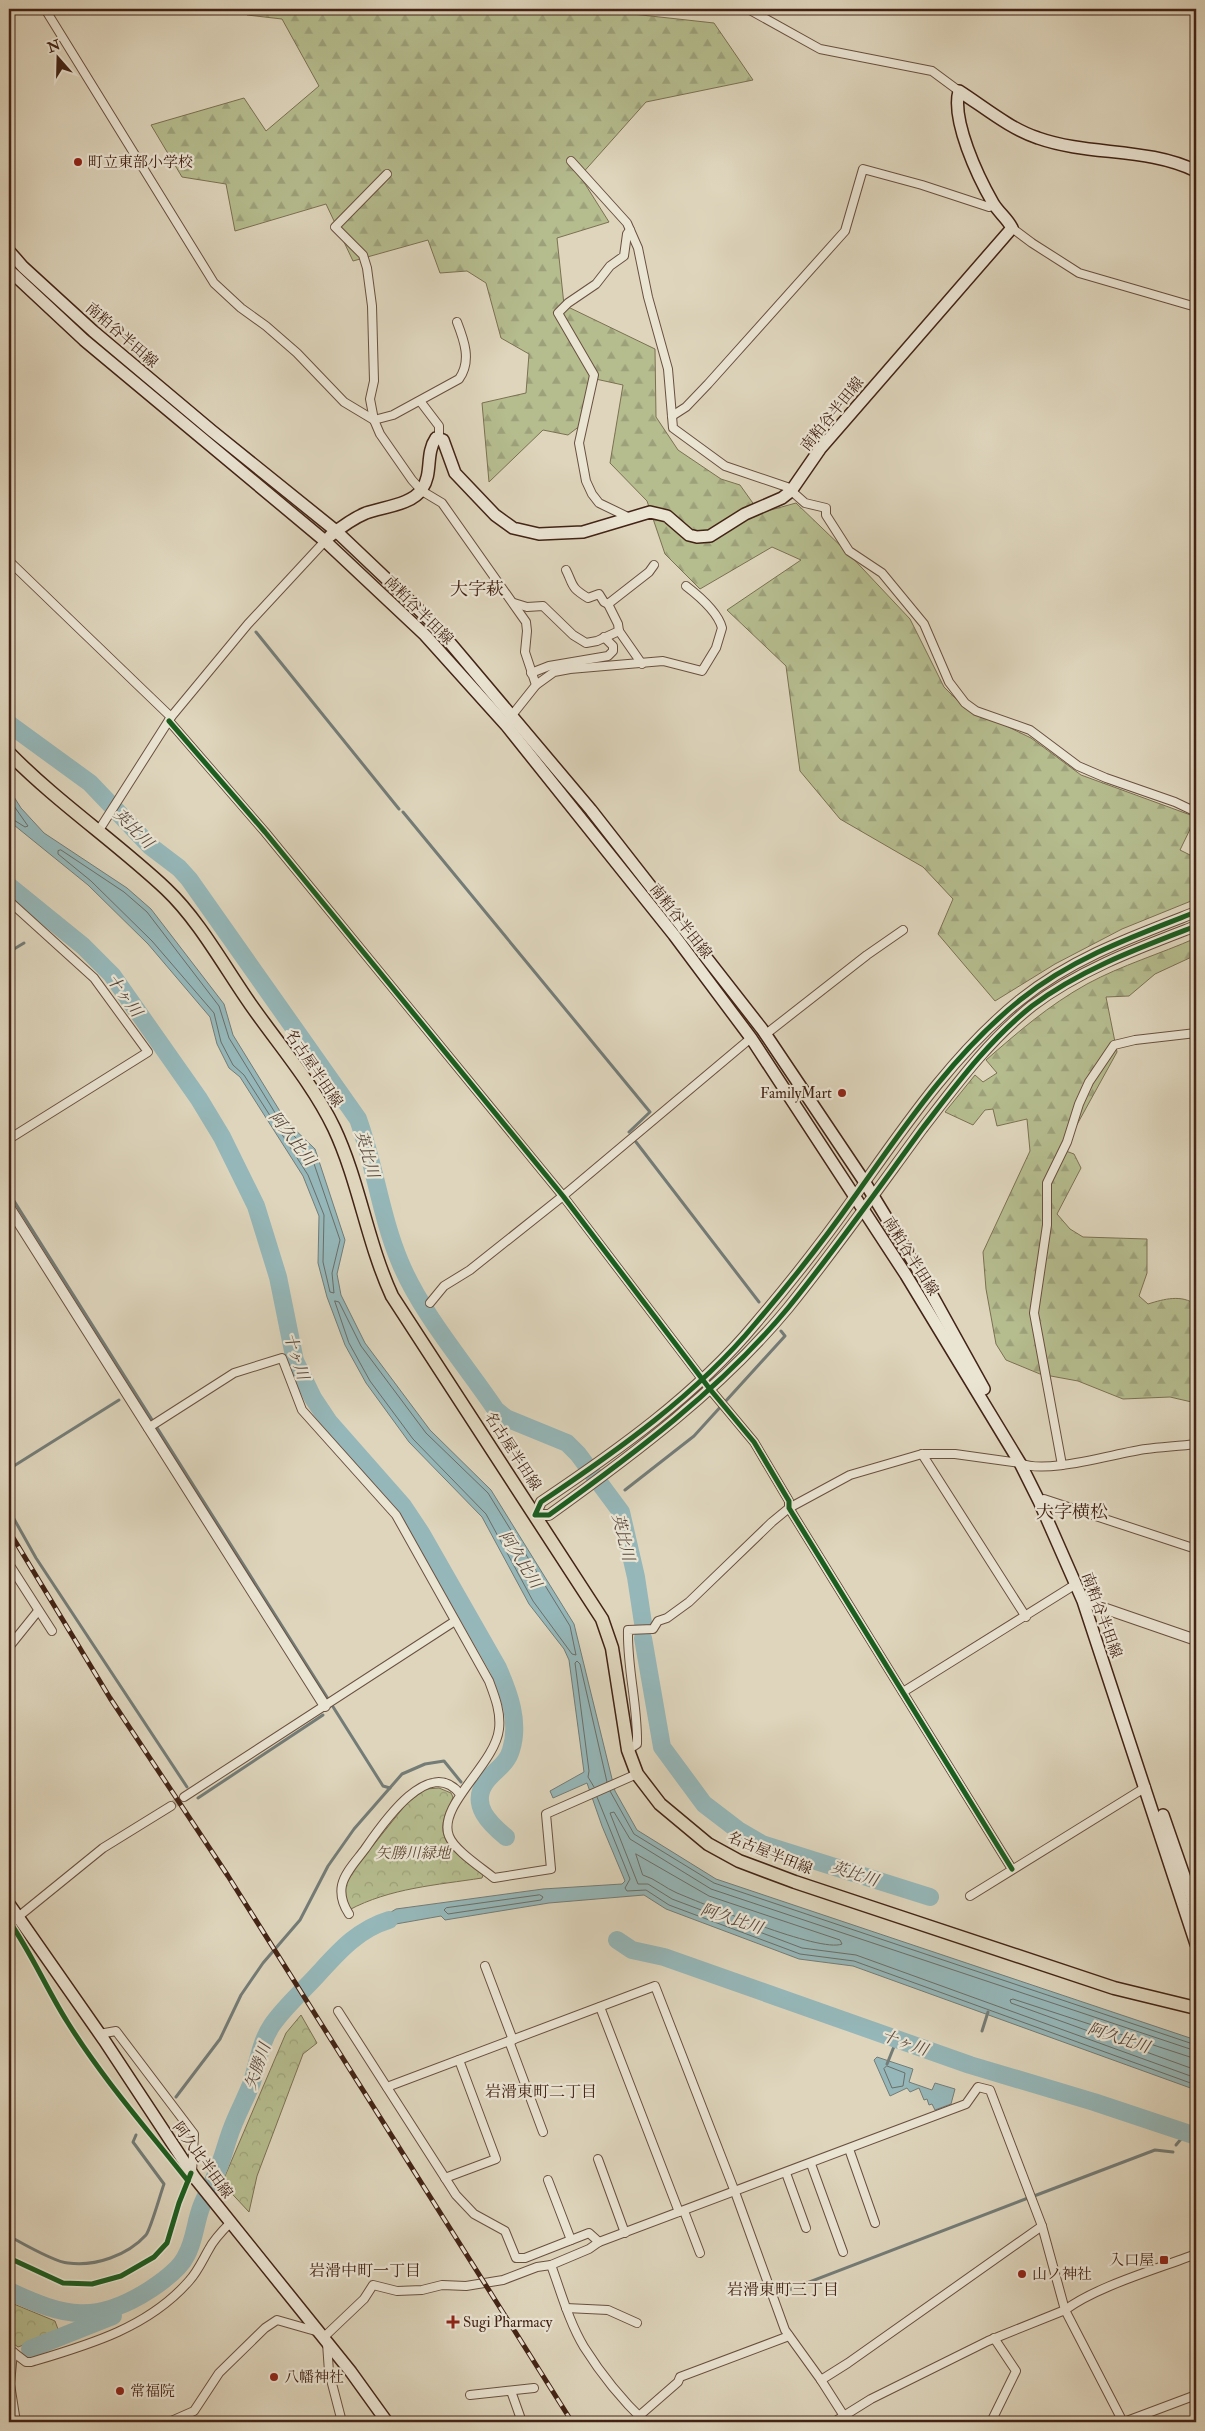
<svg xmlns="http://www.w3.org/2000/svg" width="1205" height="2431" viewBox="0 0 1205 2431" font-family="'IM FELL Double Pica','Noto Serif JP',serif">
<defs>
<pattern id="forest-firs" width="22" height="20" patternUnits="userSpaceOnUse" patternTransform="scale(1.25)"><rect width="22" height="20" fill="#b5bc8e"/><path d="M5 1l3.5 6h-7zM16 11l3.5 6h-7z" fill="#9da17a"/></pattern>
<pattern id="park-crowns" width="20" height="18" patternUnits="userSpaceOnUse" patternTransform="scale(1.25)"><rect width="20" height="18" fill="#b5bc8e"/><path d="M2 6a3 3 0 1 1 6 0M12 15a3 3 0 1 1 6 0" fill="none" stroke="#9da17a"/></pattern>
</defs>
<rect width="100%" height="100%" fill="#ded5bc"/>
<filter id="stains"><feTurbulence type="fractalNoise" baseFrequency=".004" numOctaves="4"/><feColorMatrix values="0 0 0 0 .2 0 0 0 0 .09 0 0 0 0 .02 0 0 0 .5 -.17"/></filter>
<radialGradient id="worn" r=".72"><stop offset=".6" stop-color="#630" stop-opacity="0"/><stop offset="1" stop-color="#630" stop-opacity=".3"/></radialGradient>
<g fill="url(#forest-firs)" stroke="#7c7052">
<path d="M 244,9 L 587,9 L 714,23 L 753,80 L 646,102 L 580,176 L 609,222 L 557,238 L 564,305 L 655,349 L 656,417 L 678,450 L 721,479 L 740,485 L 760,513 L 796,503 L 847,552 L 910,619 L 944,687 L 961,704 L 1031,738 L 1081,775 L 1196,817 L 1180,850 L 1196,858 L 1196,899 L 1122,929 L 1055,964 L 995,1001 L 938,934 L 953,899 L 923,867 L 840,819 L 800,771 L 786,666 L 727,610 L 801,560 L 772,547 L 700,589 L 665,554 L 647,501 L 610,463 L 623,385 L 591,378 L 581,425 L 568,435 L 543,430 L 489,482 L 482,403 L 526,393 L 529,354 L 501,338 L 486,283 L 467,271 L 440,273 L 428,240 L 353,261 L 326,204 L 235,231 L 226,184 L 182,177 L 151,125 L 244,98 L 266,131 L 319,86 L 282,19 L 247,15 Z"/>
<path d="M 1196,938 L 1196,955 L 1155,974 L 1129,996 L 1106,997 L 1117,1052 L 1063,1150 L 1074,1154 L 1081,1168 L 1057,1214 L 1070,1229 L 1083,1237 L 1147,1239 L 1147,1273 L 1139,1296 L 1148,1304 C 1164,1299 1182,1294 1196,1305 L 1196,1403 L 1170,1397 L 1123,1399 L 1078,1381 L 1040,1374 L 1006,1360 L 996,1344 L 986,1289 L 983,1252 L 1030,1151 L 1027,1119 L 997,1126 L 993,1109 L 985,1110 L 973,1125 L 945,1112 L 975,1075 L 983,1082 L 997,1073 L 986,1060 C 1018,1032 1049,1005 1087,984 C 1122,965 1160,954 1196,938 Z"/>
</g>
<g fill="url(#park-crowns)" stroke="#7c7052">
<path d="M 439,1788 L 451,1793 L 453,1797 C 450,1807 441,1820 443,1831 C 446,1850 470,1864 483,1875 L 482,1878 C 437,1885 390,1888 349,1910 C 343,1900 344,1889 347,1878 L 407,1803 L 426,1789 Z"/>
<path d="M 301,2015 L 317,2043 L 303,2054 L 257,2176 L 249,2212 L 222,2183 L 286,2033 Z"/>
<path d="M 9,2302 L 55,2321 L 59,2332 L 18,2347 L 14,2344 L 14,2330 L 9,2314 Z"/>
</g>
<g fill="#95b7b9" stroke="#747c77">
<path d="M 9,789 L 21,808 L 44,833 L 127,888 L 151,909 L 224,1004 L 233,1035 L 286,1121 L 315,1149 L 345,1240 L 337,1274 L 341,1295 L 365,1343 L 430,1430 L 491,1490 L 574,1624 L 615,1791 L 637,1830 L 716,1879 L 1196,2040 L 1196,2090 L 853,1966 L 799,1959 L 666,1909 L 644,1895 L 549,1903 L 445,1920 L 441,1916 L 362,1930 L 396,1909 L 543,1889 L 622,1884 L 625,1881 L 602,1826 L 587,1783 L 553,1798 L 550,1791 L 584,1772 L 569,1660 L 564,1649 L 529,1604 L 482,1517 L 409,1442 L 366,1383 L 345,1345 L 327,1297 L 318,1263 L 319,1216 L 303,1176 L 240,1077 L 229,1068 L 217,1044 L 210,1017 L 148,944 L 88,885 L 9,821 Z"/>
<path d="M 877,2057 L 913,2069 L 909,2082 L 932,2090 L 935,2083 L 955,2089 L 951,2104 L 935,2110 L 932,2104 L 929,2105 L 927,2099 L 924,2100 L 919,2088 L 910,2092 L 907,2088 L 890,2096 L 874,2060 Z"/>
</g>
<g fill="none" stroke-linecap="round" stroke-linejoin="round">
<g stroke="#6c6d67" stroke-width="1">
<path d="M 9,799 L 28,826 L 25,827 L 9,817"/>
<path d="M 61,850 L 124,892 L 147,912 L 219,1006 L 229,1038 L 282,1124 L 310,1152 L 340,1240 L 332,1273 L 334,1293 L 330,1292 L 323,1262 L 324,1215 L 308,1175 L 244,1075 L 233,1065 L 221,1042 L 214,1013 L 152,941 L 91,881 L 58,854 L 58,851 Z"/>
<path d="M 335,1301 L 339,1302 L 361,1346 L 426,1433 L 488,1493 L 570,1626 L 576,1655 L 572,1654 L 533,1601 L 486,1514 L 413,1439 L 370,1381 L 349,1343 Z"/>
<path d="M 594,1787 L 588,1777 L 589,1771 L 575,1663 L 577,1661 L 580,1664 L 607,1782"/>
<path d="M 610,1791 L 634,1834 L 714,1883 L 1196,2045"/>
<path d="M 597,1797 L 630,1879 L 625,1888 L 627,1891 L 646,1890 L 669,1905 L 800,1954 L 854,1961 L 1196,2085"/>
<path d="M 636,1854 L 709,1896 L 840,1940 L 842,1944 C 820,1953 704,1904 677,1893 C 665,1888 656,1879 643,1875 Z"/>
<path d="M 540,1895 L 543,1897 L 541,1900 L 448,1914 L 444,1910 L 446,1908 Z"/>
<path d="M 1196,2051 L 711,1889 L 630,1839 L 614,1812 L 610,1813 L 638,1884 L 648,1884 L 672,1899 L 802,1948 L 856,1955 L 1196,2078"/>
<path d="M 1196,2059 L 1013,1999 L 1010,2000 L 1011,2003 L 1196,2070"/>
<path d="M 887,2066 L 905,2073 L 903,2086 L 892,2088 L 884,2069 Z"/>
</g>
<g stroke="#747c77" stroke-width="3">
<path d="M 256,632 L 399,809"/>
<path d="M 403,812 L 650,1112 L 629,1132"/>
<path d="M 9,952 L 24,943"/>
<path d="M 636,1142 L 759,1302"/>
<path d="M 9,1193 L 383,1786 L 390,1788"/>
<path d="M 9,1469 L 119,1400"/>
<path d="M 625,1490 L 694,1436 L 785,1336 L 781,1331"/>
<path d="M 9,1510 L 36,1558 L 187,1787"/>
<path d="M 198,1798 L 323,1715"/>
<path d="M 982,2031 L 988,2012"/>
<path d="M 887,2064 L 897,2039"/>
<path d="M 176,2097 L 220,2039 L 241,1995 L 263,1963 L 300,1920 L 328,1866 L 354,1829 L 402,1774 L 425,1764 L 444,1761 L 461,1782"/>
<path d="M 1176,2145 L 1186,2133"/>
<path d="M 1034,2196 L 1155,2150 L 1173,2152"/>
<path d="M 9,2236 C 22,2243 54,2262 68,2263 C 95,2267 128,2255 146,2235 C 151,2228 160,2195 164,2184 L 133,2142 L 136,2135"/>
<path d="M 778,2294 L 1028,2198"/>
</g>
<g stroke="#95b7b9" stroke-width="18">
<path d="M 9,724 L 90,783 L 150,846 L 179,868 L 189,879 L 358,1119 C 375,1166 381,1217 400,1262 C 421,1313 465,1364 496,1410 L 506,1418 L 567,1443 L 578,1454 L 621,1512 L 636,1577 L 643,1623"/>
<path d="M 9,886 L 83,946 L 112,975 L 199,1099 L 222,1137 L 256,1206 L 278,1277 L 295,1361 L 313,1398 L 329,1422 L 403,1506 L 421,1533 L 498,1668 C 509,1693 520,1722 511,1750 C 507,1765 493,1771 485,1783 C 470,1805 490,1824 506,1837"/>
<path d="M 643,1638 L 662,1747 L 704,1804 L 738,1830 L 762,1844 L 930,1897"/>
<path d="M 617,1940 L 632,1950 L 664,1957 L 970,2065 L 1094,2102 L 1196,2136"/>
<path d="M 9,2291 C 65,2317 96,2325 151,2289 C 163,2281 180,2269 186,2256 C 195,2240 195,2222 202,2205 C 206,2195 212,2185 216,2174 C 223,2159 226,2143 232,2128 C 238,2112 246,2098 252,2082 C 258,2063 260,2043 272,2025 C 285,2006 305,1989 320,1972 C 340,1950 359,1929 389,1920"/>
<path d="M 30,2349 L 113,2316"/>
</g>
<path stroke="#bfb19b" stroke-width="8" stroke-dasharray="8 4" stroke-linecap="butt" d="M 171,1806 L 184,1797"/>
<defs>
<g id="minor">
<path d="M 45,9 L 214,283 L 241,308 L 266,326 L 297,353 L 344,402 L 374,420 L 393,415 L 459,379 C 472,361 464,340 457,322"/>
<path d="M 748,9 L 820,49 L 932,71 L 959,91"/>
<path d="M 571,161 L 627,223 L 638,248 L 648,297 L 668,369 L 673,428 L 725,466 L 787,487 L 805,503 L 826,508 L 826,515 L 849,551 L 882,573 L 924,624 L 949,682 L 965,703 L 976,711 L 1030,730 L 1078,766 L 1106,778 L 1175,802 L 1196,812"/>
<path d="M 387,174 L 335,227 L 363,255 L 367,268 L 372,306 L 374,381 L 370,399 L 374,420 L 380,434 L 412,480 L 422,491 L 442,503 L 526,622 L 527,631 L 525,652 L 536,685 L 509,719"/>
<path d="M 1012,228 L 1032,243 L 1079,273 L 1196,307"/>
<path d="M 630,230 L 627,234 L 624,256 L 610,266 L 596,284 L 568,303 L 558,313 L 594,375 L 579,443 L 586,481 L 592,494 L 599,503 L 630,518"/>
<path d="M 420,401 L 439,426 L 439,439"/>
<path d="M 672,416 L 686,407 L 708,384 L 845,231 L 863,169 L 922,185 L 989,207 L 994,205"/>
<path d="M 9,561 L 171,717"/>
<path d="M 566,570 C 574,586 570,587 588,598 L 599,594 L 604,602 L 608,604 L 649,572 L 654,565"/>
<path d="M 514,603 L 527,607 L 543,606 L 573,635 L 586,643 L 597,641 L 619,631 L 618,624 L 608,604"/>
<path d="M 619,631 L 642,664"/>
<path d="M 531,673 L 549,666 L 608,656 L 613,651 L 613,646 L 604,637"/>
<path d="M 536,685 L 554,672 L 570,669 L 663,661 L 702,671 L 716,648 L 722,628 C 718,612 699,596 686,586"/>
<path d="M 169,721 L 265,832 L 563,1196 L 709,1388 L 754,1442 L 789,1501 L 789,1508 L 1012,1869"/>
<path d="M 99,830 L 171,717 L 248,624 L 325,541"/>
<path d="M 9,901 L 94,978 L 148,1052 L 9,1139"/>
<path d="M 766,1034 L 867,955 L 903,930"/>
<path d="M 430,1303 L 444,1286 L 470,1270 L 563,1196 L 751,1038"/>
<path d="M 148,1428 L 234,1373 L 282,1358 L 302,1410 L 396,1515 L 489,1681 C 495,1697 501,1712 499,1729 C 495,1765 437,1805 449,1836 C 454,1850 482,1868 494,1878 L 551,1869 L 546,1814 L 637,1774"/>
<path d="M 922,1454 L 1026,1617"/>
<path d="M 1062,1465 L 1034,1313 L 1047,1225 L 1047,1183 L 1067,1142 L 1079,1104 L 1089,1082 L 1114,1045 L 1135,1040 L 1196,1033"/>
<path d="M 1044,1499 L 1196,1549"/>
<path d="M 9,1564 L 52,1631"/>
<path d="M 9,1647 L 38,1611"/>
<path d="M 903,1692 L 1076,1584"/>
<path d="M 628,1750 L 637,1744 C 638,1706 627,1669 628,1630 L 653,1629 L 658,1621 L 667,1618 L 689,1602 L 772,1522 L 789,1508 L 850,1475 L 922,1454 L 955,1454 L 1020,1463 C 1046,1475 1115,1453 1146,1449 C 1163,1447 1180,1446 1196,1444"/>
<path d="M 184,1797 L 455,1621"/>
<path d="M 970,1896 L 1146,1787"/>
<path d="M 349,1914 C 343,1905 340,1895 342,1885 C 345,1872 357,1860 365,1849 C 381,1826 429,1754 460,1794"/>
<path d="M 18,1917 L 103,1848 L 171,1806"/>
<path d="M 485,1966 L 513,2040"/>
<path d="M 600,2007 L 679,2212"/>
<path d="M 338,2011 L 456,2195 L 474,2214 L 505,2231 L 516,2258 L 525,2258 L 589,2233 L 599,2242"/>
<path d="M 99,2034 L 116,2031 L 194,2134 L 192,2173"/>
<path d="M 509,2041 L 543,2132"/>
<path d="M 387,2087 L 655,1986 L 735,2192 L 785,2330 L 821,2380 L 844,2416"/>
<path d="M 849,2149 L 875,2223"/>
<path d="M 598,2159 L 625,2233"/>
<path d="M 811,2164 L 843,2252"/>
<path d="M 786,2173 L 806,2228"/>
<path d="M 445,2178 L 496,2159 L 459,2060"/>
<path d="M 548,2180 L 571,2240"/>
<path d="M 684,2211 L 700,2253"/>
<path d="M 551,2265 C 561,2292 569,2322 584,2347 C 601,2374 622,2400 645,2422"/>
<path d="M 566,2308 L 608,2310 L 637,2323"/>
<path d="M 323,2338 L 364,2299 L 373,2285 L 397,2291 L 422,2290 L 442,2285 L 466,2286 L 503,2280 L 537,2267 L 551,2265 L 589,2249 L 599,2242 L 966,2104 L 978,2087 L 990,2090 L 1042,2226 L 1065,2310 L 1123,2422"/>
<path d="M 327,2343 L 329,2372 L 342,2422"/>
<path d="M 13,2352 L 26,2362 L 31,2362 C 88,2345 148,2328 189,2281 C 198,2271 202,2261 209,2249 C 214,2239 223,2230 231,2222"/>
<path d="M 13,2352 L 10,2384 L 16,2422"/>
<path d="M 821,2380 L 848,2363 L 1042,2226"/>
<path d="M 511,2391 L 522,2422"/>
<path d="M 470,2395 L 534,2388"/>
<path d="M 639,2416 L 678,2382 L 680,2377 L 789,2336"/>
<path d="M 169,2422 L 194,2411 L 219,2373 L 265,2328 L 277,2320 L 319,2332"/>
<path d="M 834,2422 L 871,2399 L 988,2341 L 1065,2310 C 1097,2286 1158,2269 1196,2254"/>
<path d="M 991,2422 L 1016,2371 L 994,2338"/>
<path d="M 1124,2422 L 1196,2395"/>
</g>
<g id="tertiary">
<path d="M 1196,912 C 1134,936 1072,958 1020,1000 C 953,1054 904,1127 855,1196 C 824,1240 790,1283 755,1324 C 696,1395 617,1451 541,1502 L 535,1515 L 549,1515 C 634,1454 721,1389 788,1308 C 835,1250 878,1189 922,1129 C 956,1085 988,1041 1032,1006 C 1081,969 1139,948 1196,926"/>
<path d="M 9,1207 L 325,1706"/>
<path d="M 1083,1601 L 1196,1640"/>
<path d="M 9,1923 L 18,1917"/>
</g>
<g id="secondary">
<path d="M 9,251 L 23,267 L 93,331 L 212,431 L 336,531 L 435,625 L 591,810 L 762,1029 L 864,1181 L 917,1268 L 984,1389"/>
<path d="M 9,270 L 84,340 L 325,541 L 425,635 L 506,725 L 674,935 L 751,1038 L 906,1275 L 1020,1463 L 1039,1501 L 1083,1601 L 1196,1944"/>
<path d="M 330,536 C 340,528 354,518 366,513 C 382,507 412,505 422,489 C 433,473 425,454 436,438 L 443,440 L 455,473 L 495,515 L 513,528 L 539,534 L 583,532 L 650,512 L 667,516 L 689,535 L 697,537 L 710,536 L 745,514 L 782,498 L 791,491 L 820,449 L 1012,228 C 1007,218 999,213 993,203 C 978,177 951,120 959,91 C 984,107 1010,129 1038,138 C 1089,156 1147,147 1196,171"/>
<path d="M 1163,1815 L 1196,1910"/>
<path d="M 9,1904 L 104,2040 L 195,2178 L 351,2372 L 387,2422"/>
</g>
<path id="primary" d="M 9,753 C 57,802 116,842 166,889 C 199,920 225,968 251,1005 C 279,1045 313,1084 334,1128 C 359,1181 367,1242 392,1296 L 602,1619 L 612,1648 L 628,1750 L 637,1774 L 660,1804 L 708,1844 L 739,1861 L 795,1882 L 1114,1988 L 1196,2008"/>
</defs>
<use href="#minor" stroke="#6a503f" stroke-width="10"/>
<use href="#tertiary" stroke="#6a503f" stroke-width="12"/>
<use href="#secondary" stroke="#432315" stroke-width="14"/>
<use href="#primary" stroke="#432315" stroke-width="15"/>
<use href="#minor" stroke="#eae4d3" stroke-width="8"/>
<use href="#tertiary" stroke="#eae4d3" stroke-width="10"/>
<use href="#secondary" stroke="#eae4d3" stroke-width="11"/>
<use href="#primary" stroke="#ded5bc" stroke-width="12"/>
<defs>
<path id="rail" d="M 9,1531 L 110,1698 L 228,1876 L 572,2422"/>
</defs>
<use href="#rail" stroke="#432315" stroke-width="5"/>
<use href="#rail" stroke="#eae4d3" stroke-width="3" stroke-dasharray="9" stroke-linecap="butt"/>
<defs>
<g id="cycleway">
<path d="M 169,721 L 265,832 L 563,1196 L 709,1388 L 754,1442 L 789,1501 L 789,1508 L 1012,1869"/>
<path d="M 1196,912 C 1134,936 1072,958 1020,1000 C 953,1054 904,1127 855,1196 C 824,1240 790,1283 755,1324 C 696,1395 617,1451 541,1502 L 535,1515 L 549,1515 C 634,1454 721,1389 788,1308 C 835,1250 878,1189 922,1129 C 956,1085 988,1041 1032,1006 C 1081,969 1139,948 1196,926"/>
<path d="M 9,1921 C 32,1954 47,1990 68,2023 C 103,2079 147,2129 188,2181"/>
<path d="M 9,2258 L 63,2283 L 92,2284 L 121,2276 L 154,2257 L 167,2243 L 179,2203 L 191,2173"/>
</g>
</defs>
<use href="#cycleway" stroke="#eae4d3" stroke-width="8"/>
<use href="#cycleway" stroke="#1b5e20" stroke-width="5"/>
</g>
<g fill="#8f2418" stroke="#eae4d3" stroke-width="2">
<circle cx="78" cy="162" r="5"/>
<circle cx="842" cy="1093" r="5"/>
<rect x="1159" y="2255" width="10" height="10" rx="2.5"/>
<circle cx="1022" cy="2274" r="5"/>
<path d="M450.5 2314.5h5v5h5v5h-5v5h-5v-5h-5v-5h5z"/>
<circle cx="274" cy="2377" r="5"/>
<circle cx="120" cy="2391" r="5"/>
</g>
<g text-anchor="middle" stroke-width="4.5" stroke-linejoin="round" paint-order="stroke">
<g font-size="15" fill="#432315" stroke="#eae4d3" text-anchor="start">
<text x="88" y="167">町立東部小学校</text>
<text x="832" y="1098" text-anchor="end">FamilyMart</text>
<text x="1154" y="2265" text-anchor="end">入口屋</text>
<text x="1032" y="2279">山ノ神社</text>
<text x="463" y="2327">Sugi Pharmacy</text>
<text x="284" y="2382">八幡神社</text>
<text x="130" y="2396">常福院</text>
</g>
<g font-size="15" fill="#432315" stroke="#eae4d3">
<text transform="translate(122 335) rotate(41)" y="5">南粕谷半田線</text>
<text transform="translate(832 414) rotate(-51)" y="5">南粕谷半田線</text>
<text transform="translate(419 610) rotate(45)" y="5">南粕谷半田線</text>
<text transform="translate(681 921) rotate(52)" y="5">南粕谷半田線</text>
<text transform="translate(314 1068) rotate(56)" y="5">名古屋半田線</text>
<text transform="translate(911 1256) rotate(58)" y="5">南粕谷半田線</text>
<text transform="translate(513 1451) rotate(57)" y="5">名古屋半田線</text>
<text transform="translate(1102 1615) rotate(70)" y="5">南粕谷半田線</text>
<text transform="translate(770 1853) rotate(22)" y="5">名古屋半田線</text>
<text transform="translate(203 2160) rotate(54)" y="5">阿久比半田線</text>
</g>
<g font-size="15" font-style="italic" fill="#604933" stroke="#eae4d3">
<text x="413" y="1858">矢勝川緑地</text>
</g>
<g font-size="16" font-style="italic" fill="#58483e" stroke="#eae4d3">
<text transform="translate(134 828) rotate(45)" y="6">英比川</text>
<text transform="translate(125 995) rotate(54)" y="6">十ヶ川</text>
<text transform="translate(293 1138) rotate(52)" y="6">阿久比川</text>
<text transform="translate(368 1154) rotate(74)" y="6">英比川</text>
<text transform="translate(297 1356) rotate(72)" y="6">十ヶ川</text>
<text transform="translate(624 1537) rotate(76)" y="6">英比川</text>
<text transform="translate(521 1559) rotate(58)" y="6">阿久比川</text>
<text transform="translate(855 1873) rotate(18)" y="6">英比川</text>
<text transform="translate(732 1918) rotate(18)" y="6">阿久比川</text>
<text transform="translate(1119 2037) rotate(18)" y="6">阿久比川</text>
<text transform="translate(905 2042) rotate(19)" y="6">十ヶ川</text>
<text transform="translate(257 2066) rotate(-71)" y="6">矢勝川</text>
</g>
<g font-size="16" fill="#432315" stroke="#eae4d3">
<text x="541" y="2097">岩滑東町二丁目</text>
<text x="365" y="2276">岩滑中町一丁目</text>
<text x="783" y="2295">岩滑東町三丁目</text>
</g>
<g font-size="18" fill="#432315" stroke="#eae4d3">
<text x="477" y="595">大字萩</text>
<text x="1072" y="1518">大字横松</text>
</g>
</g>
<rect width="1205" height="2431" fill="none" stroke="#ded5bc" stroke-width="30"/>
<rect x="10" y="10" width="1185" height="2411" fill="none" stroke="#432315" stroke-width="2.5"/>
<rect x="15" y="15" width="1175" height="2401" fill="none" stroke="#432315"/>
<g transform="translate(58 58) rotate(340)" stroke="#eae4d3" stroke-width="4" paint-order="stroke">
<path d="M0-4L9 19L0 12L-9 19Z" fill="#432315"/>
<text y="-8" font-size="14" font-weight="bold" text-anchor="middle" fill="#432315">N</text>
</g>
<rect width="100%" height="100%" filter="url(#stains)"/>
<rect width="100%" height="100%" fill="url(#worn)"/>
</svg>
